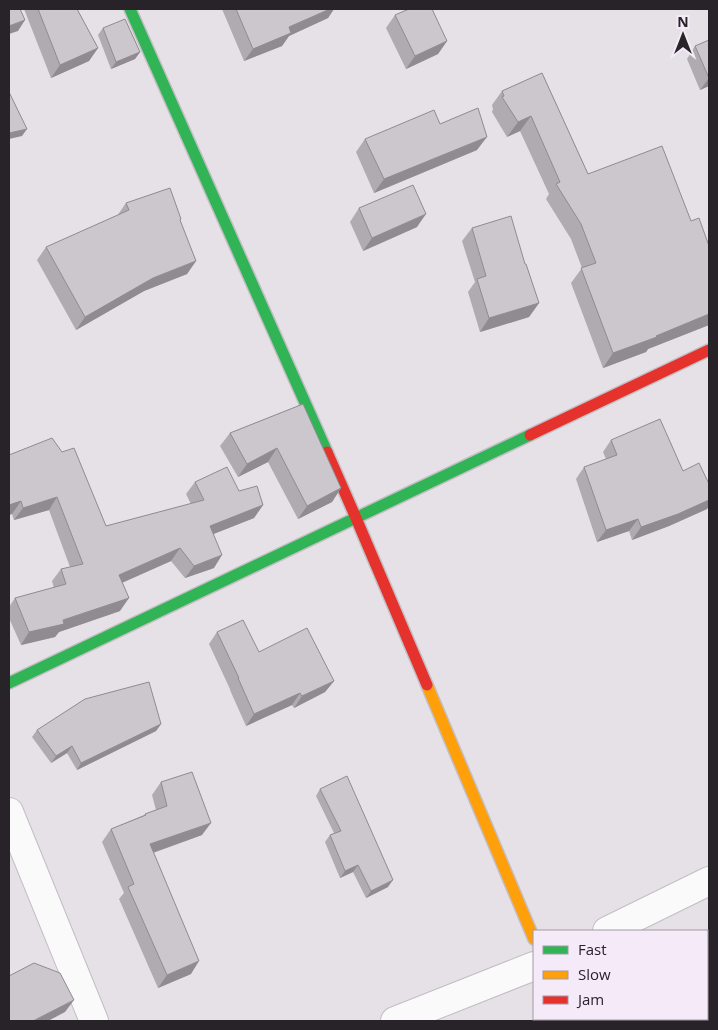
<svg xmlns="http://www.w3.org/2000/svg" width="718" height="1030" viewBox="0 0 718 1030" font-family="'Open Sans',sans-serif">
<rect width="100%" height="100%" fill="#e6e0e7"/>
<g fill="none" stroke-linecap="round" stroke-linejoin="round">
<defs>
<g id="street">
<path d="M 9,812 L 94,1021"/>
<path d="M 607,931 L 709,881"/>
<path d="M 569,1019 L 571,1021"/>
<path d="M 395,1021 L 534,966"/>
</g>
<g id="fast">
<path d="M 130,9 L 327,452"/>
<path d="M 9,683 L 530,435"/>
</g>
<path id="slow" d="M 427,685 L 534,939"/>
<g id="jam">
<path d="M 530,435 L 709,350"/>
<path d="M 327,452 L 356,518 L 427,685"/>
</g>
</defs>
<use href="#street" stroke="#c3bec4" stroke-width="30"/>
<use href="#fast" stroke="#c3bec4" stroke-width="14"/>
<use href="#slow" stroke="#c3bec4" stroke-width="14"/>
<use href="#jam" stroke="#c3bec4" stroke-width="14"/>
<use href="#street" stroke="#fbfafb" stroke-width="28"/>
<use href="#fast" stroke="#30b455" stroke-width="11"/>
<use href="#slow" stroke="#ff9f0a" stroke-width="11"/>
<use href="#jam" stroke="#e5322d" stroke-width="11"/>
</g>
<g fill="#afabb0">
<path d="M 24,9 L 77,9 L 98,48 L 89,61 L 51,78 Z"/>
<path d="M 222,9 L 334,9 L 328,18 L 289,36 L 282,46 L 244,61 Z"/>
<path d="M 395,15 L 447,41 L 438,54 L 406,69 L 386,28 Z"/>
<path d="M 103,28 L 140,52 L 135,59 L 111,69 L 98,35 Z"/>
<path d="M 709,40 L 709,86 L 700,90 L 687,59 L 695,46 Z"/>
<path d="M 542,73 L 588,174 L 691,221 L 709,246 L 709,325 L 648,349 L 646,352 L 603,368 L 571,283 L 582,268 L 571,239 L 546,199 L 549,194 L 520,131 L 507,137 L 492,112 L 493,109 L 492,105 L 502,91 Z"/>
<path d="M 440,124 L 477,150 L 374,193 L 356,152 L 365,139 Z"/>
<path d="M 126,203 L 180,221 L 196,261 L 187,274 L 144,291 L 76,330 L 37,260 L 46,247 L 117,216 Z"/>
<path d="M 359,208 L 417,227 L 363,251 L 350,222 Z"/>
<path d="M 472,228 L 539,303 L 529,317 L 480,332 L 468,292 L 475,282 L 462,241 Z"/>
<path d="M 303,404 L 341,488 L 332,502 L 298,519 L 268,462 L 238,477 L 220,446 L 230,433 Z"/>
<path d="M 611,440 L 683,471 L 707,509 L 669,526 L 632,540 L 629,531 L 597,542 L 576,479 L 584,467 L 606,459 L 603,452 Z"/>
<path d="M 9,455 L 106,526 L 191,504 L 186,494 L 195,482 L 239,491 L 263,505 L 254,518 L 213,534 L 214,568 L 185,578 L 171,561 L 122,583 L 120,611 L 59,632 L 55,637 L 21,645 L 9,618 L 9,607 L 15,598 L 54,588 L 52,581 L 61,569 L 70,567 L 49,510 L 14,520 L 12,514 L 9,515 Z"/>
<path d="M 217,632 L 259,652 L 334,681 L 325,692 L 294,708 L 292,705 L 246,726 L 230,690 L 230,689 L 209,644 Z"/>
<path d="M 161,724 L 156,731 L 77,770 L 67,753 L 51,763 L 32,737 L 37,730 Z"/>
<path d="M 161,782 L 202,835 L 153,853 L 191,974 L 158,988 L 119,899 L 124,893 L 102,842 L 111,829 L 144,815 L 145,814 L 156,810 L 152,795 Z"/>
<path d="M 320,789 L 388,887 L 366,898 L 353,872 L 340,878 L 325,842 L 330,835 L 334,833 L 316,796 Z"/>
</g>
<g fill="#8f8b90">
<path d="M 330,9 L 334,9 L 328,18 L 289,36 L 282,46 L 244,61 L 253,49 L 289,27 Z"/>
<path d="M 25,20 L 18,31 L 9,34 L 9,26 Z"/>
<path d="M 447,41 L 438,54 L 406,69 L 415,56 Z"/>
<path d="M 98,48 L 89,61 L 51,78 L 60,65 Z"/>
<path d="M 140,52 L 135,59 L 111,69 L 116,62 Z"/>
<path d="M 709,78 L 709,86 L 700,90 Z"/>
<path d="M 531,116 L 520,131 L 507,137 L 518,122 Z"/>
<path d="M 27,129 L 22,136 L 9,139 L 9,133 Z"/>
<path d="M 487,137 L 477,150 L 374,193 L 384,179 Z"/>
<path d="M 426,214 L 417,227 L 363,251 L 372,238 Z"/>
<path d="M 196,261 L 187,274 L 144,291 L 76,330 L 85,317 L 153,278 Z"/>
<path d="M 539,303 L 529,317 L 480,332 L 489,318 Z"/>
<path d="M 709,314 L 709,325 L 648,349 L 646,352 L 603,368 L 613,353 Z"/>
<path d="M 277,448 L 268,462 L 238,477 L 247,464 Z"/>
<path d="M 341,488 L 332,502 L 298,519 L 307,506 Z"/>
<path d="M 57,497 L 49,510 L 14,520 L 23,508 Z"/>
<path d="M 709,500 L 709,506 L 707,509 L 669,526 L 632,540 L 641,527 Z"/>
<path d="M 21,501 L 12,514 L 9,515 L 9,505 Z"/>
<path d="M 263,505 L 254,518 L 201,539 L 210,526 Z"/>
<path d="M 638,519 L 629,531 L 597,542 L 606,530 Z"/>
<path d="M 180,548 L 171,561 L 110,588 L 119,575 Z"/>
<path d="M 222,555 L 214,568 L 185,578 L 194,566 Z"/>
<path d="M 129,598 L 120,611 L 59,632 L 55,637 L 21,645 L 29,632 Z"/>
<path d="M 334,681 L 325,692 L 294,708 L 302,696 Z"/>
<path d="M 300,693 L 292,705 L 246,726 L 254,714 Z"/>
<path d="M 161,724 L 156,731 L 77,770 L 81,763 Z"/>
<path d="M 72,746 L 67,753 L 51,763 L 56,756 Z"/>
<path d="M 211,823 L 202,835 L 141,857 L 150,844 Z"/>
<path d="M 358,865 L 353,872 L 340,878 L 345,871 Z"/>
<path d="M 393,880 L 388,887 L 366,898 L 371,891 Z"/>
<path d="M 199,961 L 191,974 L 158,988 L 167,975 Z"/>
<path d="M 74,1000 L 65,1012 L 48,1021 L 33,1021 Z"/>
</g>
<g fill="#ccc7cd" stroke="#8f8b90">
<path d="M 9,9 L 20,9 L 25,20 L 9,26 Z"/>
<path d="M 38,9 L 77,9 L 98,48 L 60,65 Z"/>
<path d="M 236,9 L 330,9 L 289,27 L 291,33 L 253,49 Z"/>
<path d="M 409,9 L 432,9 L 447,41 L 415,56 L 395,15 Z"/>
<path d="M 125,19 L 140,52 L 116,62 L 103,28 Z"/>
<path d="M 709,40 L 709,78 L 695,46 Z"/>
<path d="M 542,73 L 588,174 L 662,146 L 691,221 L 699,218 L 709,246 L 709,314 L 656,336 L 657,337 L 613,353 L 581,268 L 596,263 L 581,224 L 556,184 L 560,182 L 531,116 L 518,122 L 502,97 L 504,96 L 502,91 Z"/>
<path d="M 9,92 L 27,129 L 9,133 Z"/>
<path d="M 478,108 L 487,137 L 384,179 L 365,139 L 434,110 L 440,124 Z"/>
<path d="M 413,185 L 426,214 L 372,238 L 359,208 Z"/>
<path d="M 170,188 L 181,219 L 180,220 L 196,261 L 153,278 L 85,317 L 46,247 L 129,210 L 126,203 Z"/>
<path d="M 511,216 L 525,264 L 526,264 L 539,303 L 489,318 L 477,279 L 486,276 L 472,228 Z"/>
<path d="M 303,404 L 341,488 L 307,506 L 277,448 L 247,464 L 230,433 Z"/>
<path d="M 660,419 L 683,471 L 699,463 L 709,484 L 709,500 L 678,514 L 641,527 L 638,519 L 606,530 L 584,467 L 617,455 L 611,440 Z"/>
<path d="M 52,438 L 62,452 L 74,448 L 106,526 L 204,500 L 195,482 L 227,467 L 239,491 L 257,486 L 263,505 L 210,526 L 222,555 L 194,566 L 180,548 L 119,575 L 129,598 L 63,620 L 64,624 L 29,632 L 15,598 L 66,584 L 61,569 L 83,564 L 57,497 L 23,508 L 21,501 L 9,505 L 9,455 Z"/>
<path d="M 243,620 L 259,652 L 307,628 L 334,681 L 302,696 L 300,693 L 254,714 L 238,678 L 239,678 L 217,632 Z"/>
<path d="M 149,682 L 161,724 L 81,763 L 72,746 L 56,756 L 37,730 L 85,699 Z"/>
<path d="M 192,772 L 211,823 L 150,844 L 199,961 L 167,975 L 128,887 L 134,884 L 111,829 L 146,815 L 145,814 L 167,806 L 161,782 Z"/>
<path d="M 347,776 L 393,880 L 371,891 L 358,865 L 345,871 L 330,835 L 341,831 L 320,789 Z"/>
<path d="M 34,963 L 60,973 L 74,1000 L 33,1021 L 9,1021 L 9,976 Z"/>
</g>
<rect width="718" height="1030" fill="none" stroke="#272328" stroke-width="20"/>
<rect x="533" y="930" width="175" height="90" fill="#f5eaf8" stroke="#a39aa5"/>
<rect x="543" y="946" width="25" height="8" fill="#30b455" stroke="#a39aa5"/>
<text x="578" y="955" font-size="15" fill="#272328">Fast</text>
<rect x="543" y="971" width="25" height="8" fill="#ff9f0a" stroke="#a39aa5"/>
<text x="578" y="980" font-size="15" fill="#272328">Slow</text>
<rect x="543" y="996" width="25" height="8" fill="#e5322d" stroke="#a39aa5"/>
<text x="578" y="1005" font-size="15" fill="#272328">Jam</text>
<g transform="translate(683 35)" stroke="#f5eaf8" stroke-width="4" paint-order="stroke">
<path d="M0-4L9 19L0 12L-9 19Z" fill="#272328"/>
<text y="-8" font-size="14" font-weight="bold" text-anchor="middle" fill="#272328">N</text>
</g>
</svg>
